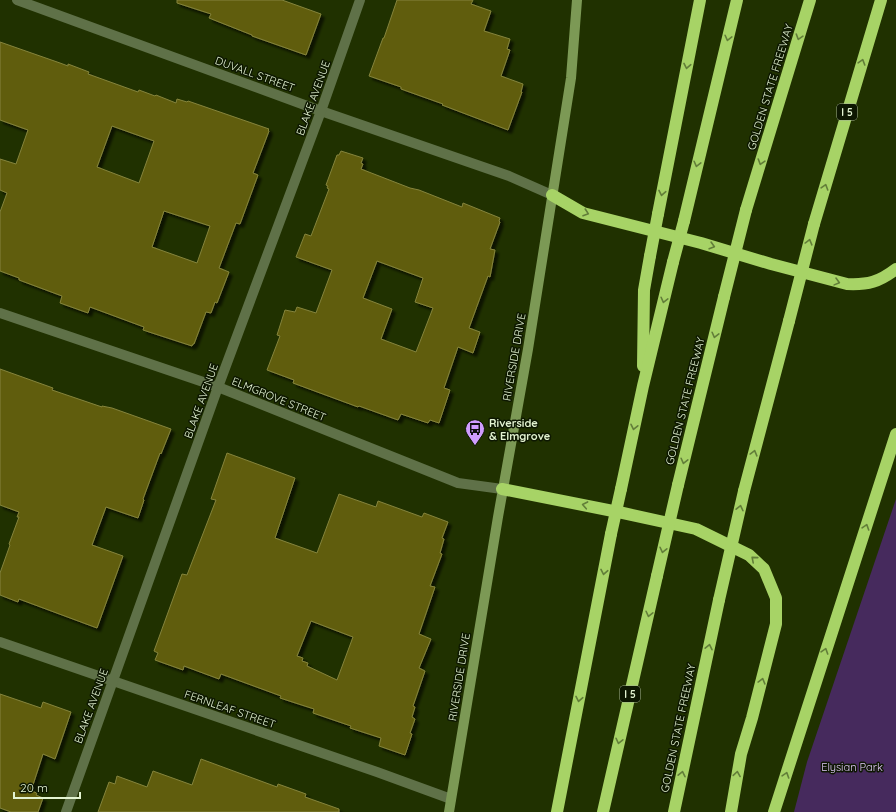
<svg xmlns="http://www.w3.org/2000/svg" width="896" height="812" viewBox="0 0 896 812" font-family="Quicksand,sans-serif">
<defs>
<filter id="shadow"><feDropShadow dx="3.5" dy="3.5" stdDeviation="1" flood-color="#0009"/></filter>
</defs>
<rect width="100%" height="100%" fill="#203100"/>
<path fill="#462a5d" d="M 896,499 L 896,812 L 794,812 L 807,762 Z"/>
<g fill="#605d0e" stroke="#85843c" fill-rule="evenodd" filter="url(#shadow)">
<path d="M 177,0 L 282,0 L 321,14 L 306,55 L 252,36 L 252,35 L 209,18 L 211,14 L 177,3 Z"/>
<path d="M 397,0 L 473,0 L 471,4 L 491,11 L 484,31 L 510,39 L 507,49 L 510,50 L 501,76 L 523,84 L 521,92 L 522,92 L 508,130 L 442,105 L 443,104 L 401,89 L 401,87 L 369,76 L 383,38 L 384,38 Z"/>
<path d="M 0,42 L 60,63 L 68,66 L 68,64 L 89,72 L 88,74 L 138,92 L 139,90 L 155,96 L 156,95 L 176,103 L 177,99 L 187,102 L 188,101 L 269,129 L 268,130 L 269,131 L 253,173 L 258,175 L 240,224 L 236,223 L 219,268 L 229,272 L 217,303 L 215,302 L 211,313 L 206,312 L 194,344 L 193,344 L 192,346 L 143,330 L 144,327 L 90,307 L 88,313 L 60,303 L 62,296 L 19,280 L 19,278 L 0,271 L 0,212 L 7,193 L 0,190 L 0,159 L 16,164 L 28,130 L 0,120 ZM 112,126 L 154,141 L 139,183 L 97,167 ZM 164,211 L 210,226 L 197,263 L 152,247 Z"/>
<path d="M 341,151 L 363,158 L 361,163 L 363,164 L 361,169 L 410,188 L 419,190 L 462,207 L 463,203 L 500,218 L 499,221 L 500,222 L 490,249 L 495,250 L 490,277 L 488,276 L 469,328 L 480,332 L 473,353 L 458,347 L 444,388 L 450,390 L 439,423 L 430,420 L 428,423 L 401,414 L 398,420 L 359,406 L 358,407 L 293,383 L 294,380 L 267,370 L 280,336 L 277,335 L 285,310 L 295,312 L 297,307 L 316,313 L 332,270 L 296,257 L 305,234 L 311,236 L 329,189 L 327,188 L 328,186 L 326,185 L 337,155 L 339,155 ZM 377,261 L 423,278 L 415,302 L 433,308 L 416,352 L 381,339 L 392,309 L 363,298 Z"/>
<path d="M 0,369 L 53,388 L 52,390 L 102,407 L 102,406 L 112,408 L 171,429 L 161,454 L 160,453 L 143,499 L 144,500 L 138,518 L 106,507 L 92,545 L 123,556 L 97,628 L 19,599 L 18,602 L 0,595 L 0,573 L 10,545 L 9,544 L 19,517 L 17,517 L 19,512 L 0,505 Z"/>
<path d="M 227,453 L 295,478 L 275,538 L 317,553 L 339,494 L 376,507 L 378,501 L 422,517 L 424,513 L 448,522 L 442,538 L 444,539 L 440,553 L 442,554 L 430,586 L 435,587 L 419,634 L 431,639 L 419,668 L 425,671 L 413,706 L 415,707 L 412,717 L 415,719 L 410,733 L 412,734 L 405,755 L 379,746 L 381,738 L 350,728 L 351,726 L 313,713 L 314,709 L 280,698 L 281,696 L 221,674 L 219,679 L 184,666 L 183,670 L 155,660 L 158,653 L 154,651 L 182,574 L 187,575 L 216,500 L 211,499 ZM 311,621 L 353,637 L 337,680 L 307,666 L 308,663 L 302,661 L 303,658 L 297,656 Z"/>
<path d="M 0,694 L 41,708 L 43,702 L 71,712 L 55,759 L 43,754 L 31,791 L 37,793 L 36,795 L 43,798 L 38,812 L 11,812 L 0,808 Z"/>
<path d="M 201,759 L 277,787 L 278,784 L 306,794 L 305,797 L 339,809 L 339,812 L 98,812 L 109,782 L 115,784 L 117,776 L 147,787 L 153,771 L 192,785 Z"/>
</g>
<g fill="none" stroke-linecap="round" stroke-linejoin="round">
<g stroke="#5f7148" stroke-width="10">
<path d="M 17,0 L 321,111 L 509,176 L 552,195"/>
<path d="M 0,313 L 218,387 L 458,483 L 502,489"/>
<path d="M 0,642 L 377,772 L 451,799"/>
<path d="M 66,812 L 218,387 L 321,111 L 360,0"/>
</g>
<path stroke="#7c9955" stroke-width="10" d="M 449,812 L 498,517 L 528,349 L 571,78 L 577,0"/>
<g stroke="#a7d366" stroke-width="12">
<path d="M 552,195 L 583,213 L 701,243 L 771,264 L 847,284 C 868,285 879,282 896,269"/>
<path d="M 746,210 L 810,0"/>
<path d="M 658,214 L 700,0"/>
<path d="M 684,221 L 737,0"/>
<path d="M 814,224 L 881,0"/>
<path d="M 643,366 L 644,290 L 650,256"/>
<path d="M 678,485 L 724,297"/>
<path d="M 502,489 L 623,513 L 696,529 L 749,555 L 764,569 L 776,598 L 776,624 L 752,718 L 741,754 L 731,812"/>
<path d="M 621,489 L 643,386 L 673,262"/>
<path d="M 744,491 L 789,321"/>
<path d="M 557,812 L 611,534"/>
<path d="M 603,812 L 657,576"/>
<path d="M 674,812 L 719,600"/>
<path d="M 774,812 L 896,434"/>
</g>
<g stroke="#a7d366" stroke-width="12">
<path d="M 650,256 L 658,214"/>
<path d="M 673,262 L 684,221"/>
<path d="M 724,297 L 746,210"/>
<path d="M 789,321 L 814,224"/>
<path d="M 611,534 L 621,489"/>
<path d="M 657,576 L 678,485"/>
<path d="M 719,600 L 744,491"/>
</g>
</g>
<defs><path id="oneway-chevron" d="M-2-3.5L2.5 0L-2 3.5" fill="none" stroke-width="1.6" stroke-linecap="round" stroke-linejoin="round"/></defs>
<g stroke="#627e39">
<use href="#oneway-chevron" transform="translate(799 37) rotate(107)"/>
<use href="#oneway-chevron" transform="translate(728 38) rotate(104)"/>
<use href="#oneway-chevron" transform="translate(862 62) rotate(-73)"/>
<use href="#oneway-chevron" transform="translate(687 66) rotate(101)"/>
<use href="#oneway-chevron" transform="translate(761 162) rotate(107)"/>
<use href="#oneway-chevron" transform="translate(697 164) rotate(104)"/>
<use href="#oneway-chevron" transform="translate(825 187) rotate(-73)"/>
<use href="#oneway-chevron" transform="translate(662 193) rotate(101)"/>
<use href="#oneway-chevron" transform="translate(586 213) rotate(19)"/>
<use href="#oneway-chevron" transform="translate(809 242) rotate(-75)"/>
<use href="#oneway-chevron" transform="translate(712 246) rotate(16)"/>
<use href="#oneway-chevron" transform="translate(837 282) rotate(15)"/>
<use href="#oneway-chevron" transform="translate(664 300) rotate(104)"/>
<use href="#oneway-chevron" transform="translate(715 335) rotate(104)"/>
<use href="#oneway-chevron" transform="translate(634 427) rotate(102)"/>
<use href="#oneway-chevron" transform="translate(754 453) rotate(-75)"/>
<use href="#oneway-chevron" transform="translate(684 461) rotate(104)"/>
<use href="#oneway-chevron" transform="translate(585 505) rotate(-169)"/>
<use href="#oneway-chevron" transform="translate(740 508) rotate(-77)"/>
<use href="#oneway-chevron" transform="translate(866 527) rotate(-72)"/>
<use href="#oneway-chevron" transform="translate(663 550) rotate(103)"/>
<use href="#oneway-chevron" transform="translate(754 559) rotate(-139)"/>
<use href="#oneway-chevron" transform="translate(604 572) rotate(101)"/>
<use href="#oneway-chevron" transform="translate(649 614) rotate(103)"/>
<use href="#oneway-chevron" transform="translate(709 647) rotate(-78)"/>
<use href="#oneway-chevron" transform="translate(825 651) rotate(-72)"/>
<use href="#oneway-chevron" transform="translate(762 681) rotate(-75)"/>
<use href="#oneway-chevron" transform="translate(579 699) rotate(101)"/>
<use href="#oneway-chevron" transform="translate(619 741) rotate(103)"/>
<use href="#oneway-chevron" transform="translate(682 774) rotate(-78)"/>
<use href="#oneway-chevron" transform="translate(737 774) rotate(-81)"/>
<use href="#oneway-chevron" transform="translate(786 775) rotate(-72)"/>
</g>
<defs>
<symbol id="bus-pin" viewBox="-11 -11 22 30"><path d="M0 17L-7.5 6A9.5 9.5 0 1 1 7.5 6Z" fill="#d09dfe" stroke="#0d1701"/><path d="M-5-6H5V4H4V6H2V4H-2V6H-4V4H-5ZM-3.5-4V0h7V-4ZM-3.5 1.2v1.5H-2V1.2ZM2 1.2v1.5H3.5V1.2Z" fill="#111"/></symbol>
</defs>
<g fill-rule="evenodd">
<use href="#bus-pin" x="464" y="418" width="22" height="30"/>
</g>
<g text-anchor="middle" stroke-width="3" stroke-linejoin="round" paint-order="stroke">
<g fill="#0d1701" stroke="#a3b193" stroke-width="1">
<rect x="837" y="104" width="20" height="16" rx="3"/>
<rect x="620" y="686" width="20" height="16" rx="3"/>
</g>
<g font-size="10" font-weight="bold" fill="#e3f3d1">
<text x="847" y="116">I 5</text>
<text x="630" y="698">I 5</text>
</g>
<g font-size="11" fill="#e3f3d1" stroke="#0d1701">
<text transform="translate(255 74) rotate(20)" y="4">DUVALL STREET</text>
<text transform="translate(770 87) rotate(-73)" y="4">GOLDEN STATE FREEWAY</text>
<text transform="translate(313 98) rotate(-70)" y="4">BLAKE AVENUE</text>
<text transform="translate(514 357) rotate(-80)" y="4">RIVERSIDE DRIVE</text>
<text transform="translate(279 399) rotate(22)" y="4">ELMGROVE STREET</text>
<text transform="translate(201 401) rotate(-70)" y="4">BLAKE AVENUE</text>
<text transform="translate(685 401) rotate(-76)" y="4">GOLDEN STATE FREEWAY</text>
<text transform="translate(459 677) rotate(-81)" y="4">RIVERSIDE DRIVE</text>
<text transform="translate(91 706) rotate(-70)" y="4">BLAKE AVENUE</text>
<text transform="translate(230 709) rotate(19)" y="4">FERNLEAF STREET</text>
<text transform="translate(678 728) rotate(-78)" y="4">GOLDEN STATE FREEWAY</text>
</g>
<g font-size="11" font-weight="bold" fill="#e3f3d1" stroke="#0d1701" text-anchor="start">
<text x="489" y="427">Riverside<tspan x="489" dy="13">&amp; Elmgrove</tspan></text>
</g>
<g font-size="11" fill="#e0c8f8" stroke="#0d1701">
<text x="852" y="771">Elysian Park</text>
</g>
</g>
<path d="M14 792v6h66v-6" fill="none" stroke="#e3f3d1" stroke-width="2"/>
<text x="20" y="792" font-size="12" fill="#e3f3d1" stroke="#0d1701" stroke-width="3" paint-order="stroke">20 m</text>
</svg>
